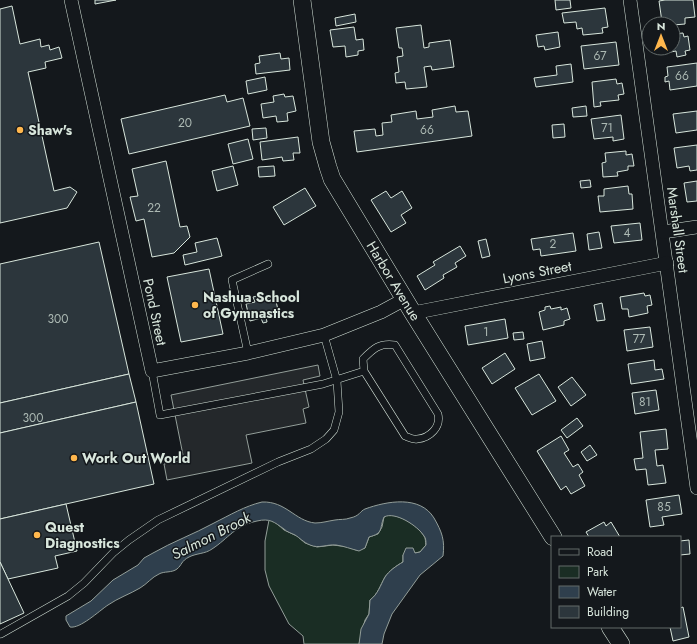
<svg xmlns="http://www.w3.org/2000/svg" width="697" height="644" viewBox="0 0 697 644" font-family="Jost,sans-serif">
<rect width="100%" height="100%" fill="#14181c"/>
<path fill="#1a2d24" stroke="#939e99" d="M 387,515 C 399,514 417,525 424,536 C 426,538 425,542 426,545 L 420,552 L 403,555 L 403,562 C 396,566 389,571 385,577 C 380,586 378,594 370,600 L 369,614 L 365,620 L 359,644 L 304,644 L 303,636 L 289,624 L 269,586 L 265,570 L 265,541 L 269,520 L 275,522 L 284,530 L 297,536 L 305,543 L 317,547 L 333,545 L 349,547 L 356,550 L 365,548 L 369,537 L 378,534 L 382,527 L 384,517 Z"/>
<path fill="#24282b" stroke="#939e99" d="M 318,365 L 320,376 L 303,380 L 309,407 L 303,409 L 306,423 L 246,435 L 252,463 L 167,480 L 164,464 L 184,460 L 171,395 Z"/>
<path fill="#2f3f4d" stroke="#939e99" d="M 262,502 C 286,501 295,521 315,523 C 322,523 328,521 335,520 C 340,519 345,520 350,518 C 360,516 360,511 365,509 C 387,501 420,495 434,518 C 442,532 445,540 443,556 L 420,575 L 392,614 L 384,634 L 382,644 L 359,644 L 361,629 L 369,614 L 370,600 C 378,594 380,586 385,577 C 389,571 396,566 403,562 L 403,555 L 406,548 L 413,548 L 415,553 L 420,552 L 426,545 C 426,542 426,538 424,536 C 418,526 395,511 384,517 C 379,529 384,533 369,537 L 365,548 L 359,551 C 351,549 344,546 336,545 C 327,544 319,549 310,545 C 303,542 300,538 295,535 C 291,533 287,532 284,529 C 274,522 270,518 257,521 C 234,526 229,538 212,549 C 205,554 197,553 189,557 C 181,561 182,565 177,569 C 172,573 164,571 159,574 C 152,577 147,584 140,588 C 130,594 118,598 108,605 C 99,611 80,629 70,627 L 66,620 L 66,616 L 91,601 L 113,580 L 138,565 L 144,558 L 153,553 C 172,542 194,534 214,523 C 230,515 245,506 262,502 Z"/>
<g fill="#2c363c" stroke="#d8e6dc">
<path d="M 95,0 L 116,0 L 95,4 Z"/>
<path d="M 555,0 L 570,0 L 571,8 L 556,10 Z"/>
<path d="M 665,0 L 693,0 L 695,17 L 685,18 L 685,24 L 673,25 L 673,24 L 670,24 L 670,21 L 662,22 L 659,1 Z"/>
<path d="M 12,6 L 20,44 L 40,39 L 41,47 L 49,45 L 50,50 L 59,47 L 62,58 L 45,62 L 46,68 L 28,72 L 54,191 L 70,187 L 77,192 L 67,208 L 0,223 L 0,9 Z"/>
<path d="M 605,8 L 608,27 L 602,28 L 603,33 L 583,35 L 582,28 L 577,29 L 576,22 L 564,23 L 562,13 Z"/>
<path d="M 355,14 L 356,22 L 336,26 L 335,18 Z"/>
<path d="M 421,25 L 424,48 L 429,47 L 429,43 L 450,40 L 454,67 L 432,70 L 431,66 L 424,67 L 427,87 L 406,89 L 405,82 L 396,83 L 395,73 L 399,72 L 397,57 L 403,56 L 402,48 L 399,48 L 396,28 Z"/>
<path d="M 354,27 L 356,40 L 363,39 L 364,50 L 358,51 L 358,55 L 346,57 L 345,46 L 333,47 L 330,30 Z"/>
<path d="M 558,32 L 560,47 L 545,50 L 544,46 L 538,47 L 536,35 Z"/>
<path d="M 683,33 L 684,37 L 688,36 L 690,50 L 685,51 L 686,55 L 677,57 L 676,51 L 665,53 L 664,48 L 673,48 L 673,34 Z"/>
<path d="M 616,42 L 619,65 L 584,69 L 581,46 Z"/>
<path d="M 280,53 L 281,59 L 289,58 L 290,70 L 256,74 L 255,64 L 260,63 L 259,56 Z"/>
<path d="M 697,63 L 697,86 L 670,90 L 669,81 L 665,82 L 665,77 L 668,76 L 667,67 Z"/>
<path d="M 571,64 L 573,82 L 536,87 L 534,78 L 557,75 L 556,66 Z"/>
<path d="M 265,77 L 267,90 L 248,94 L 246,81 Z"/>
<path d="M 616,79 L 617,84 L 622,83 L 624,94 L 618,95 L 619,100 L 600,102 L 601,106 L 594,107 L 592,82 Z"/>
<path d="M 284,94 L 285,97 L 293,96 L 296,111 L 287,113 L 288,121 L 277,122 L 276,116 L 263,118 L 261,104 L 274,102 L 273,96 Z"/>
<path d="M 225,95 L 227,102 L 243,98 L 250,126 L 129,154 L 121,119 Z"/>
<path d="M 455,106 L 456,112 L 468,111 L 472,136 L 357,152 L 354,131 L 375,129 L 376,136 L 383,135 L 382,123 L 392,122 L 391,115 L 416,111 L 417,119 L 433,117 L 432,110 Z"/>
<path d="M 586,106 L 587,116 L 573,117 L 572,108 Z"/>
<path d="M 697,111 L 697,130 L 676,133 L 673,114 Z"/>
<path d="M 621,115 L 624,139 L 613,141 L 613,137 L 594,139 L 591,119 Z"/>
<path d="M 564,124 L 565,137 L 553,138 L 552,125 Z"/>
<path d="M 266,128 L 267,138 L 253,140 L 252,129 Z"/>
<path d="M 298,137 L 300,153 L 293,153 L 294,160 L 283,161 L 282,157 L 262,160 L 260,142 Z"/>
<path d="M 248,139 L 253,159 L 233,164 L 228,144 Z"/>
<path d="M 697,145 L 697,170 L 690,171 L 689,166 L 677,168 L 674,148 Z"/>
<path d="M 626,151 L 626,155 L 632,154 L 634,166 L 628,166 L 628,170 L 617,172 L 618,176 L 603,177 L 602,163 L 606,162 L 605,153 Z"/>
<path d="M 166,161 L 180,227 L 187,226 L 190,237 L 174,253 L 152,257 L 144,219 L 136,221 L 130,197 L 138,196 L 132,169 Z"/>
<path d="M 233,166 L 238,185 L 217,191 L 212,171 Z"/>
<path d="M 274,166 L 275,176 L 259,177 L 258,167 Z"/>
<path d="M 590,180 L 591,187 L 581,188 L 580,181 Z"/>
<path d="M 697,181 L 697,201 L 687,202 L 684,183 Z"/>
<path d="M 628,186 L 629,194 L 632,194 L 633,209 L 600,212 L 598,196 L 604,196 L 604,189 Z"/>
<path d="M 305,188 L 316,206 L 284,225 L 273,207 Z"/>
<path d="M 386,191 L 391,198 L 402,191 L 412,208 L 401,215 L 406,223 L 391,232 L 371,200 Z"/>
<path d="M 640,223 L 642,240 L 614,243 L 611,226 Z"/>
<path d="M 599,232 L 602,248 L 589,250 L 587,234 Z"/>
<path d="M 573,233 L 576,251 L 541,256 L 540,249 L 533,250 L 531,239 Z"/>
<path d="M 217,238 L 222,256 L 185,265 L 183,255 L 197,252 L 195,243 Z"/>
<path d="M 486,239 L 490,256 L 482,258 L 478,241 Z"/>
<path d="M 99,242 L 129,374 L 0,403 L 0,264 Z"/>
<path d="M 460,246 L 466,256 L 455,263 L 457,267 L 443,275 L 444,278 L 425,290 L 417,276 L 435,265 L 433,262 Z"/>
<path d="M 209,269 L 223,334 L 181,342 L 167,277 Z"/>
<path d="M 644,293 L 645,296 L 650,295 L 652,305 L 647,306 L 648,313 L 629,317 L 628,309 L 622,309 L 620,297 Z"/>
<path d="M 261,295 L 262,300 L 275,297 L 279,314 L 266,317 L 267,322 L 263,323 L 261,318 L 250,321 L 246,304 L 255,302 L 253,297 Z"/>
<path d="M 602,303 L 605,320 L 597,321 L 594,305 Z"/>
<path d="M 550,306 L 551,309 L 561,307 L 561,310 L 567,308 L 570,319 L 564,321 L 564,325 L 543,330 L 539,312 L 545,310 L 545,307 Z"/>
<path d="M 505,319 L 508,338 L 468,345 L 465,326 Z"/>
<path d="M 650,327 L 653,347 L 627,351 L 624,330 Z"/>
<path d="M 523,332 L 524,339 L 514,340 L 513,333 Z"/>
<path d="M 542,341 L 545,358 L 530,361 L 527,344 Z"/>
<path d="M 505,353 L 515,369 L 492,384 L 482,368 Z"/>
<path d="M 654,360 L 655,370 L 662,369 L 664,379 L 631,384 L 628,364 Z"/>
<path d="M 129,374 L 136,402 L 0,433 L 0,403 Z"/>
<path d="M 539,374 L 556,401 L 532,415 L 515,388 Z"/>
<path d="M 572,377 L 586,395 L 571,406 L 558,387 Z"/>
<path d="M 656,390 L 659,410 L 635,414 L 632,393 Z"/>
<path d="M 136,402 L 154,484 L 0,519 L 0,433 Z"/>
<path d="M 577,418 L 583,426 L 567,438 L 561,430 Z"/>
<path d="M 666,429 L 668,449 L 655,450 L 657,466 L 663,465 L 666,483 L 648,485 L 646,469 L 636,470 L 634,459 L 643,458 L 640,432 Z"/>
<path d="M 561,436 L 569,450 L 564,453 L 573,467 L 578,464 L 583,472 L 579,475 L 585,486 L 571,494 L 566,486 L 561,490 L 537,451 Z"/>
<path d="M 590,445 L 597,455 L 587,461 L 581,452 Z"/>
<path d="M 679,495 L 682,514 L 662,517 L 664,525 L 650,527 L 646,500 Z"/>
<path d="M 66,504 L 77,551 L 55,556 L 58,568 L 8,579 L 0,562 L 0,519 Z"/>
<path d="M 604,522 L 606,526 L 611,522 L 620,537 L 589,537 L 586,532 Z"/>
<path d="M 689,540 L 690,554 L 680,555 L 680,541 Z"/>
<path d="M 0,562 L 24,613 L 0,624 Z"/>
<path d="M 683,607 L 689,637 L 673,641 L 670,627 L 680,627 L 680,608 Z"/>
</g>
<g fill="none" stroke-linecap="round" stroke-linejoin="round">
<defs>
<g id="service">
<path d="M 248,353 L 232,280 L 268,264"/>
<path d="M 152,371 L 160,415 L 323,384 L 364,371 L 405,436 C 408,437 413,440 417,439 C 430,438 441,427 438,414 L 395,345 C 379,343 374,348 363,359 L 364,371"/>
<path d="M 1,634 L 68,596 L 84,583 L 113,553 L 129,540 L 158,520 L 278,462 L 311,449 L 326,439 L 334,430 L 339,412 L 337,381 L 324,335"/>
</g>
<g id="minor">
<path d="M 71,0 L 152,371 L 248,353 L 324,335 L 381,312 L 405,299"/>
<path d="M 630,0 L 697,488"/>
<path d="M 663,232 L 697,227"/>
<path d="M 413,313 L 667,263"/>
</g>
<g id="tertiary">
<path id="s1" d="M 302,0 L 321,142 L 328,167 L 332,179 L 413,313 L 553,537"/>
<path d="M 610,627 L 621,644"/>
</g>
</defs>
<use href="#service" stroke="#d8e6dc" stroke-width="8"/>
<use href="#minor" stroke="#d8e6dc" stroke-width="14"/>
<use href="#tertiary" stroke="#d8e6dc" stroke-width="18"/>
<use href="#service" stroke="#14181c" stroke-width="7"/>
<use href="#minor" stroke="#14181c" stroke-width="13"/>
<use href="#tertiary" stroke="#14181c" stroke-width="17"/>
</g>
<g fill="#ffb74d" stroke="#14181c" stroke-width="1.5">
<circle cx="20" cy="130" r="4"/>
<circle cx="195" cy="305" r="4"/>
<circle cx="74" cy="458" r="4"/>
<circle cx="37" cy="535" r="4"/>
</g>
<g text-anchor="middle" stroke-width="3" stroke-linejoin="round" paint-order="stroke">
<g font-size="12" fill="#adbab4">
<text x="600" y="60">67</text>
<text x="682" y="80">66</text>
<text x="185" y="127">20</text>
<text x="607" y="132">71</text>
<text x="427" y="134">66</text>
<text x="154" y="212">22</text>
<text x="627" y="237">4</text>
<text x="553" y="248">2</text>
<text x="58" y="323">300</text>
<text x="486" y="336">1</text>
<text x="639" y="343">77</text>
<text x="645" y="406">81</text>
<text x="33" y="422">300</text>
<text x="664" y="511">85</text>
</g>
<g font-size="14" font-weight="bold" fill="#d8e6dc" stroke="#14181c" text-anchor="start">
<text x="28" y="135">Shaw's</text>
<text x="203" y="302">Nashua School<tspan x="203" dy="16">of Gymnastics</tspan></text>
<text x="82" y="463">Work Out World</text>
<text x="45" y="532">Quest<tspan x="45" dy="16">Diagnostics</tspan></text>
</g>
<g font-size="14" fill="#d8e6dc" stroke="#14181c">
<text transform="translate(678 230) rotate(82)" y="5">Marshall Street</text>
<text transform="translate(537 272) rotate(-11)" y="5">Lyons Street</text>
<text dy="5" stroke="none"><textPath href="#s1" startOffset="301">Harbor Avenue</textPath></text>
<text transform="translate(155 312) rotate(78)" y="5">Pond Street</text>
</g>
<g font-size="15" font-style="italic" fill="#d8e6dc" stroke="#14181c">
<text transform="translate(211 536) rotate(-27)" y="5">Salmon Brook</text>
</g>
</g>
<rect x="551" y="536" width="130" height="92" fill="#14181c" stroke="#626a69"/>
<rect x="559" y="549" width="20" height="6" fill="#14181c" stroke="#626a69"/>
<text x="587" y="556" font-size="12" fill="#d8e6dc">Road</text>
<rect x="559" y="566" width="20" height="12" fill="#1a2d24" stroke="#626a69"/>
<text x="587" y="576" font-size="12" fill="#d8e6dc">Park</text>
<rect x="559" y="586" width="20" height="12" fill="#2f3f4d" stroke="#626a69"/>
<text x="587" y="596" font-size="12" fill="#d8e6dc">Water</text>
<rect x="559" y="606" width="20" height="12" fill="#2c363c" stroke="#626a69"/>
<text x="587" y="616" font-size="12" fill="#d8e6dc">Building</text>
<g transform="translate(661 36)"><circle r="19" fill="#14181c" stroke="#626a69"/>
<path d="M0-3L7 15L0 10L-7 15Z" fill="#ffb74d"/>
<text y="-6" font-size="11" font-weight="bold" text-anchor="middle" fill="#d8e6dc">N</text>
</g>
</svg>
